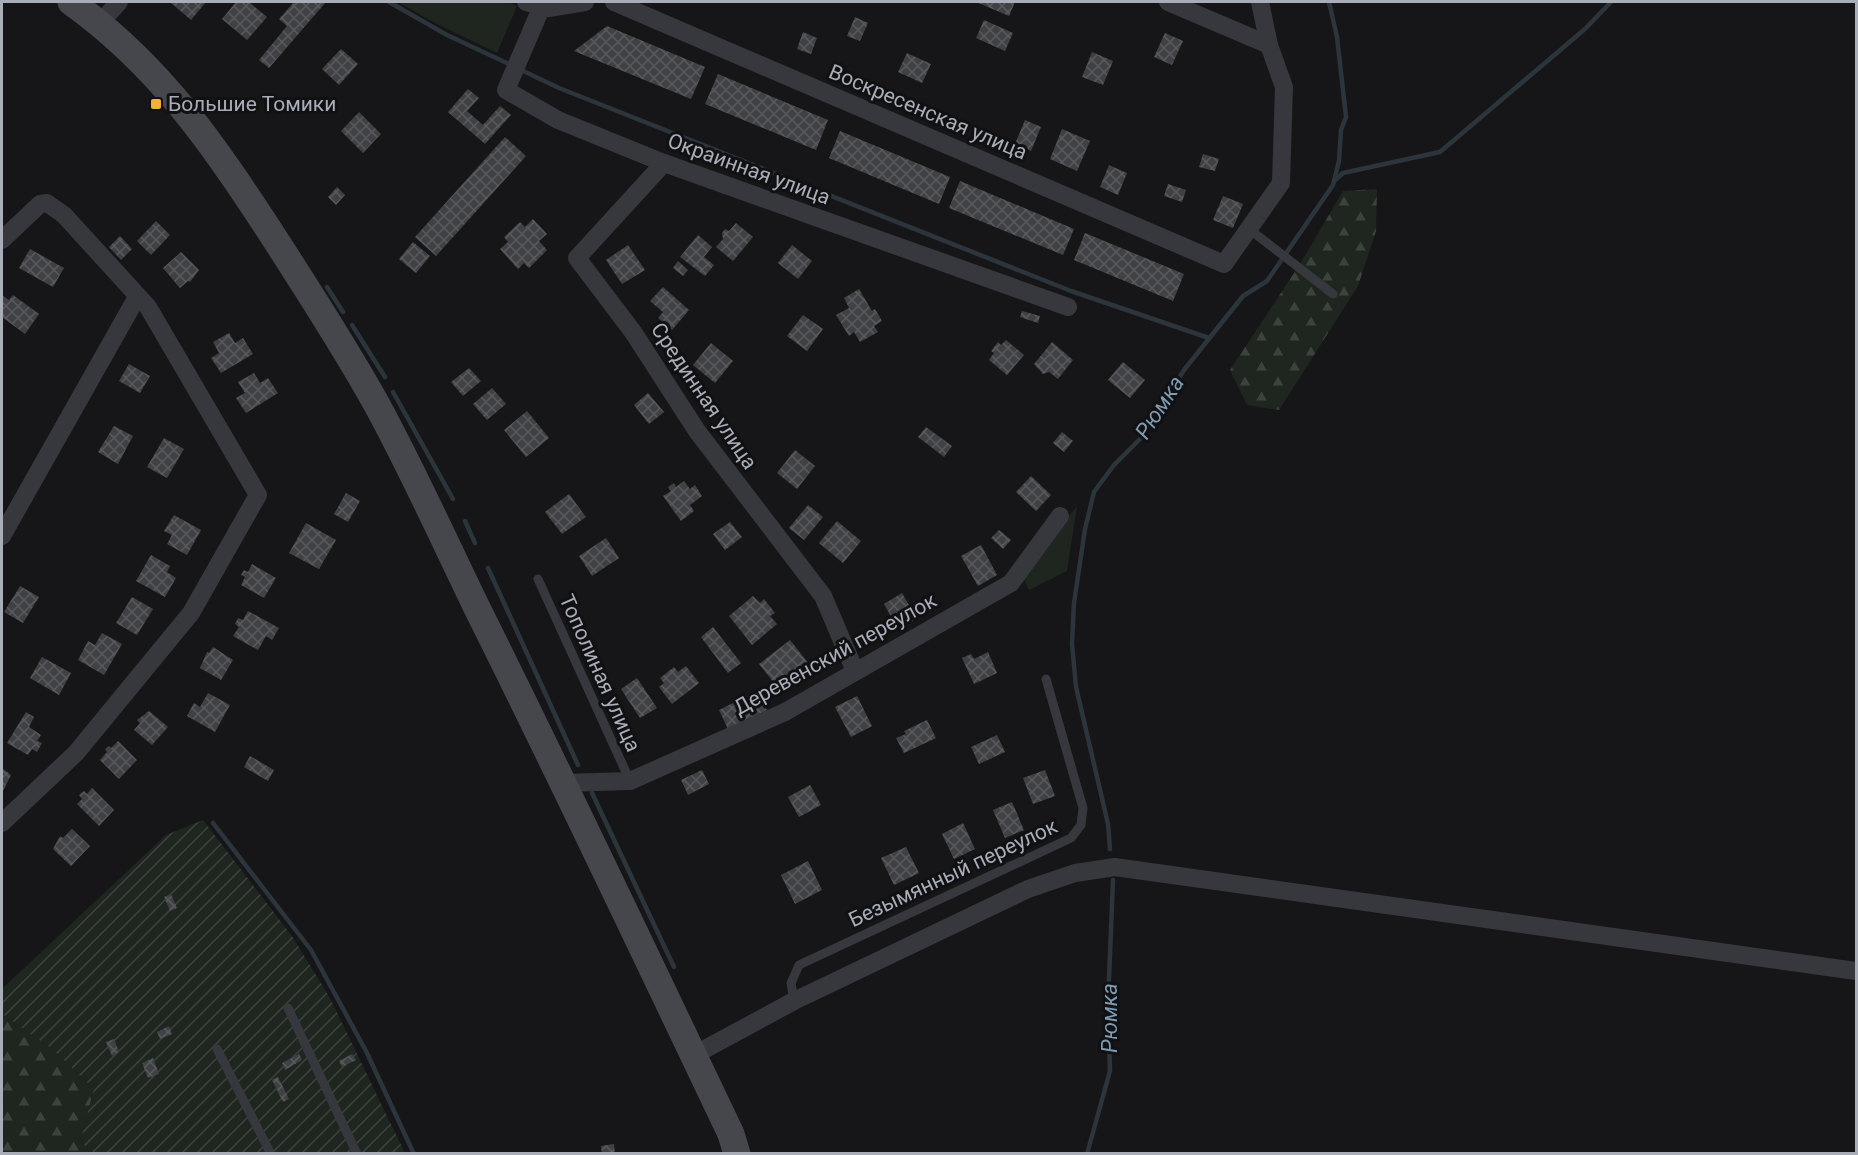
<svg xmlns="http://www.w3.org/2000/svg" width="1858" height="1155" viewBox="0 0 1858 1155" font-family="Roboto,sans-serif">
<defs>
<pattern id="forest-firs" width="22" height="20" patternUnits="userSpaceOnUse" patternTransform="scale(1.5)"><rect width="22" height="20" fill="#1e261f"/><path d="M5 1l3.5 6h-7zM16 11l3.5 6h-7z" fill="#3c433d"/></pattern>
<pattern id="garden-furrows" width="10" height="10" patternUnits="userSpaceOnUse" patternTransform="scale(1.5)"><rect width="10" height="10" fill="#1e261f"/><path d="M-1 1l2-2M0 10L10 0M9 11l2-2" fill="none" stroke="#3c433d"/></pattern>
<pattern id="building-cross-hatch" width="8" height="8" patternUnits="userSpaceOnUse" patternTransform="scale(1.5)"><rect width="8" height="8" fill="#404145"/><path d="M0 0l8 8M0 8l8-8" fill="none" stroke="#595a5e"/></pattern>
</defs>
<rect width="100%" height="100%" fill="#161618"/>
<g fill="#1e261f">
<path d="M 398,2 L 509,2 L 517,6 L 497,53 L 435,23 Z"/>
<path d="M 1077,506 L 1067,571 L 1029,590 L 1022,576 Z"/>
</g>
<g fill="url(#forest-firs)">
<path d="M 1377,189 L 1376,231 L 1358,286 L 1279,410 L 1247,405 L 1230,370 L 1300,264 L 1343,191 Z"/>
<path d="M 2,1014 L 52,1049 L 94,1089 L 80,1142 L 94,1153 L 2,1153 Z"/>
</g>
<path fill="url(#garden-furrows)" d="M 203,820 L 292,936 L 330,998 L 405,1153 L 94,1153 L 80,1142 L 94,1089 L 52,1049 L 2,1014 L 2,989 L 166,835 Z"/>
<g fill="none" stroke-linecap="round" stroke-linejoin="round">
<g stroke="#2c353c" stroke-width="4.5">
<path d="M 389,2 L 447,35 L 511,65"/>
<path d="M 519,69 L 559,88 L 1071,291 L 1209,338"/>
<path d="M 1334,181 L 1343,173 L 1440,152 L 1585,29 L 1611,2"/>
<path d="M 327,287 L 343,312"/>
<path d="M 352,325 L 385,377"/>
<path d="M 393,392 L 453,499"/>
<path d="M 465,521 L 475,543"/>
<path d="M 488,568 L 578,765"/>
<path d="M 592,793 L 674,967"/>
<path d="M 213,823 L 311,950 L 366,1051 L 414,1154"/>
<path d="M 1110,849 L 1108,824 L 1076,687 L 1072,644 L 1074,603 L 1085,529 L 1094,492 L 1114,465 L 1140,439 L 1184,370 L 1243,296 L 1267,281 L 1333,185 L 1339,161 L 1341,130 L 1346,117 L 1337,37 L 1329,2"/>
<path d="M 1087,1154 L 1110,1071 L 1108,1003 L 1113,880"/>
</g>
</g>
<g fill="url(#building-cross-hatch)">
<path d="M 170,2 L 206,2 L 191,20 Z"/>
<path d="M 236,2 L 249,2 L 267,17 L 247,40 L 222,19 Z"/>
<path d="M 294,2 L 326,2 L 269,68 L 259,60 L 287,26 L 279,19 Z"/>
<path d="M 976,2 L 1015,2 L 1009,16 Z"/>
<path d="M 855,17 L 868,23 L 860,41 L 847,36 Z"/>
<path d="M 984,20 L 1013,33 L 1005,51 L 976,38 Z"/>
<path d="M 607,26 L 705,67 L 691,99 L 574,51 Z"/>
<path d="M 803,32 L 817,38 L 811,54 L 797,49 Z"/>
<path d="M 1165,33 L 1183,41 L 1172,65 L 1154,57 Z"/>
<path d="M 341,49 L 358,64 L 339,85 L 322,69 Z"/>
<path d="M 1092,52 L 1113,61 L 1103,85 L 1082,77 Z"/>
<path d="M 907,53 L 931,64 L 922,83 L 898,72 Z"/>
<path d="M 718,74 L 828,120 L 816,150 L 705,104 Z"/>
<path d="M 468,89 L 479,98 L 467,111 L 483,125 L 500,106 L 511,115 L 485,144 L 448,112 Z"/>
<path d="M 359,112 L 381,134 L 363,153 L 341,131 Z"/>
<path d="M 1025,120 L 1041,127 L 1031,151 L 1015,144 Z"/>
<path d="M 1062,129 L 1090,141 L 1077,171 L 1050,159 Z"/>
<path d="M 840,131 L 950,177 L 939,204 L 829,158 Z"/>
<path d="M 505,137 L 526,156 L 436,256 L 415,237 Z"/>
<path d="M 1203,154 L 1219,159 L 1215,171 L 1199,167 Z"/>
<path d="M 1109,165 L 1127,173 L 1118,195 L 1100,187 Z"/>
<path d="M 960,181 L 1074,229 L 1063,255 L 949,208 Z"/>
<path d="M 1168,184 L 1186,190 L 1182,202 L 1164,196 Z"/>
<path d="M 337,187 L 345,195 L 336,205 L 328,197 Z"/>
<path d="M 1223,196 L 1243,204 L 1233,228 L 1213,220 Z"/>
<path d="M 533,219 L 547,234 L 539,241 L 547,250 L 529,268 L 524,263 L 518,269 L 500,249 L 508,242 L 504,237 L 520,222 L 525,227 Z"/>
<path d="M 156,221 L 170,235 L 151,255 L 137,241 Z"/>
<path d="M 736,223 L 753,237 L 733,261 L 716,247 L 723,239 L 722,233 L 725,229 L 729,231 Z"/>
<path d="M 1085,233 L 1184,274 L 1173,301 L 1074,260 Z"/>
<path d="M 698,235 L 712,247 L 704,257 L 714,265 L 705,276 L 680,257 Z"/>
<path d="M 120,236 L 132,249 L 121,260 L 109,247 Z"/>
<path d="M 413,242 L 430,256 L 416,273 L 399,259 Z"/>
<path d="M 628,245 L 645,270 L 622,284 L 606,260 Z"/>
<path d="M 792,245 L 812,261 L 798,279 L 778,263 Z"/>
<path d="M 30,249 L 64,268 L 53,287 L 19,268 Z"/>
<path d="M 181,252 L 199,270 L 190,282 L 188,281 L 180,288 L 163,268 Z"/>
<path d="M 678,261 L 688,270 L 683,276 L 673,268 Z"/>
<path d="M 663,287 L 689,310 L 672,330 L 658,318 L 663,312 L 650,301 Z"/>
<path d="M 859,289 L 872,311 L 875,309 L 882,321 L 874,326 L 878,332 L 860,342 L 854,332 L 849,336 L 836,315 L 849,308 L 844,298 Z"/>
<path d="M 13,295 L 39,314 L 25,334 L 2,317 L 2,298 L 3,296 L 9,300 Z"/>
<path d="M 1022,311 L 1040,316 L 1038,323 L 1020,317 Z"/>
<path d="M 803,315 L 823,329 L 807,351 L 787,336 Z"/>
<path d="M 229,333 L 235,343 L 243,338 L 253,354 L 221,373 L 211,358 L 219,353 L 213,342 Z"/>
<path d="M 1006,340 L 1024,355 L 1007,375 L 989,360 L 994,353 L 991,351 L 998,342 L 1001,345 Z"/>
<path d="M 1052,342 L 1073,360 L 1058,379 L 1049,372 L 1043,374 L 1034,364 Z"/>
<path d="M 711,343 L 733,361 L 715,383 L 693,365 Z"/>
<path d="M 1123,362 L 1145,380 L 1130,398 L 1108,380 Z"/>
<path d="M 129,364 L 150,376 L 140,393 L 119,381 Z"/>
<path d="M 469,368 L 481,381 L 463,396 L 451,382 Z"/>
<path d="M 254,373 L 260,383 L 268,378 L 278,393 L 246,413 L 236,398 L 245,393 L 238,382 Z"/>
<path d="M 492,388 L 506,404 L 487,420 L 473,404 Z"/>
<path d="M 648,393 L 664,412 L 649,424 L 634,405 Z"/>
<path d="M 527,411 L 549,438 L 526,457 L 504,430 Z"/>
<path d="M 114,426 L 133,436 L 118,464 L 98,452 Z"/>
<path d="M 926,427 L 952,446 L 944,457 L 918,437 Z"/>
<path d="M 1062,432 L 1073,441 L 1064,452 L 1053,443 Z"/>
<path d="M 164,438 L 184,449 L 167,478 L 147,467 Z"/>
<path d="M 795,450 L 815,466 L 797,489 L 777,473 Z"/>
<path d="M 1031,476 L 1051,495 L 1036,511 L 1016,492 Z"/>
<path d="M 684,481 L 690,489 L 695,485 L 702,496 L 690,505 L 694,511 L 681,521 L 663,496 L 671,491 L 668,487 L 674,483 L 676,487 Z"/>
<path d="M 346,493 L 360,501 L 348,522 L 334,514 Z"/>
<path d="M 569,494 L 586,517 L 562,534 L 545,512 Z"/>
<path d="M 808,505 L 823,517 L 804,540 L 789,528 Z"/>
<path d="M 174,515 L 201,530 L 187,555 L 167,544 L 172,535 L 164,531 Z"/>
<path d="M 837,521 L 861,541 L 843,563 L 819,543 Z"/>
<path d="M 730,522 L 742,537 L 725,550 L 713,534 Z"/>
<path d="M 306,523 L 336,540 L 319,569 L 289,553 Z"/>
<path d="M 999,530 L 1011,540 L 1003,549 L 991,538 Z"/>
<path d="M 606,538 L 619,558 L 592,576 L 579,556 Z"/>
<path d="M 981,545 L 997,575 L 978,586 L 961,556 Z"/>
<path d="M 151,555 L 170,566 L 167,572 L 176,578 L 165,597 L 136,581 Z"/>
<path d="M 252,564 L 276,578 L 264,598 L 241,585 L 245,577 L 241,575 L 244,570 L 248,572 Z"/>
<path d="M 20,586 L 39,597 L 23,623 L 4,612 Z"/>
<path d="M 902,593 L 917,619 L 898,629 L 884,604 Z"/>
<path d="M 753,596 L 760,603 L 764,599 L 775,613 L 770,616 L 777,624 L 752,645 L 729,616 Z"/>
<path d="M 132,597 L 153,609 L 137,635 L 116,623 Z"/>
<path d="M 248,611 L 279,628 L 272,640 L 266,636 L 258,650 L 233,636 L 239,627 L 235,624 L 238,618 L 243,620 Z"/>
<path d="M 713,627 L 741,663 L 728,673 L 701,637 Z"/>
<path d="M 102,633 L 122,644 L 104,675 L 78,660 L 88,641 L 95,645 Z"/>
<path d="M 790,640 L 813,669 L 782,693 L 759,664 Z"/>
<path d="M 213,647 L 233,660 L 221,680 L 200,668 L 207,652 L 209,653 Z"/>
<path d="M 988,652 L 997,673 L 974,684 L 962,658 L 971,654 L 974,659 Z"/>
<path d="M 42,657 L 71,673 L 59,695 L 30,678 Z"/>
<path d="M 686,666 L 699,683 L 672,704 L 659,687 L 664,683 L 660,678 L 674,667 L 678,672 Z"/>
<path d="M 637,678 L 657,708 L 640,718 L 621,689 Z"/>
<path d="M 757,691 L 767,710 L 728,729 L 719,710 Z"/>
<path d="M 208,693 L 230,705 L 215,732 L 187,716 L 194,703 L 200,707 Z"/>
<path d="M 857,696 L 872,726 L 851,737 L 835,707 Z"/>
<path d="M 149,711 L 168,727 L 152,745 L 134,730 L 140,723 L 137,720 Z"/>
<path d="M 26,712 L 34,717 L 29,727 L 41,735 L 37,741 L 42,743 L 37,752 L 32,749 L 28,755 L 7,743 Z"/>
<path d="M 927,720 L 936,738 L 904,753 L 896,738 L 906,734 L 904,731 Z"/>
<path d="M 997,735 L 1005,752 L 979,764 L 971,747 Z"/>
<path d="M 118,741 L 137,760 L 119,779 L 100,760 L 107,752 L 105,749 L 109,746 L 111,748 Z"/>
<path d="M 250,756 L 274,770 L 268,781 L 244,767 Z"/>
<path d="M 2,768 L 11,775 L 2,793 Z"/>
<path d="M 702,770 L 709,784 L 688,795 L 681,780 Z"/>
<path d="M 1045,770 L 1055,796 L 1033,804 L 1023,778 Z"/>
<path d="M 810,785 L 821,805 L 799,817 L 788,797 Z"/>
<path d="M 92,788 L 114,810 L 99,826 L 77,804 L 82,799 L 79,795 L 84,791 L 87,794 Z"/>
<path d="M 1012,802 L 1024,830 L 1005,838 L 993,810 Z"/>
<path d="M 963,823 L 975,849 L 954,859 L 942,834 Z"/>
<path d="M 72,829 L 90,846 L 71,866 L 53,849 L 60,836 L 63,838 Z"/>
<path d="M 906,847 L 919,873 L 894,885 L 881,858 Z"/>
<path d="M 808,861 L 822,890 L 795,904 L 781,875 Z"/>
<path d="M 171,894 L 177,908 L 170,911 L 164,897 Z"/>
<path d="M 169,1026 L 172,1034 L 160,1039 L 157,1032 Z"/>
<path d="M 114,1039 L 119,1052 L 112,1056 L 106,1042 Z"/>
<path d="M 299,1054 L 302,1060 L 285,1070 L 282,1063 Z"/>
<path d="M 352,1054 L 356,1060 L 342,1067 L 339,1061 Z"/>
<path d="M 153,1058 L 159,1074 L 148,1078 L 142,1063 Z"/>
<path d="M 278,1077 L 289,1099 L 283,1102 L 272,1080 Z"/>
<path d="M 614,1144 L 615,1154 L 602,1154 L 601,1146 Z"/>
</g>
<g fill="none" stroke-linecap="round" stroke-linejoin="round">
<g stroke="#37383d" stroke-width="9">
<path d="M 1249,229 L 1333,294"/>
<path d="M 538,579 L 630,781"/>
<path d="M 794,1001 L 791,983 L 799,965 L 1071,838 L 1081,825 L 1083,808 L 1046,679"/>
<path d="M 288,1008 L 357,1154"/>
<path d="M 217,1049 L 271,1154"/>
</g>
<g stroke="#37383d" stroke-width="18">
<path d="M 526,2 L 549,8 L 585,2"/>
<path d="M 614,2 L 1224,264 L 1281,183 L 1284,87 L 1269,45 L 1260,2"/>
<path d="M 1168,2 L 1269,45"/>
<path d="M 542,6 L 506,90 L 558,120 L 664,163 L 1068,307"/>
<path d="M 100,23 L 119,2"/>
<path d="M 664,163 L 577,258 L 633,332 L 697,431 L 823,596 L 855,671"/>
<path d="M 2,240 L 40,204 L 47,203 L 64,215 L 148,307 L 258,495 L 191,613 L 76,753 L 2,823"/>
<path d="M 2,536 L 137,297"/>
<path d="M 564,783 L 630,781 L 785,712 L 1011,583 L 1060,516"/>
<path d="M 694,1055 L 794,1001 L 1028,889 L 1075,873 L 1115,867 L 1856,971"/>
</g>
<path stroke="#45474d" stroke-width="27" d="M 71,2 C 159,65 215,146 273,236 C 309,292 345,347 377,405 C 413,471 444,540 477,608 C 564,782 647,958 731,1134 L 737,1154"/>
</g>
<rect fill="#f2b134" stroke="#111113" stroke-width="2" x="150" y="98" width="12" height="12" rx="3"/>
<g text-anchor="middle" stroke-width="6" stroke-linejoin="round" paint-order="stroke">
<g font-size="21" fill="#a8adb8" stroke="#111113" text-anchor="start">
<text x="168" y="111">Большие Томики</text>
</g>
<g font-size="21" fill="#a8adb8" stroke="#111113">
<text transform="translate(928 112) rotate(23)" y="7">Воскресенская улица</text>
<text transform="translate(749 169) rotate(20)" y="7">Окраинная улица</text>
<text transform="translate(704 396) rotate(56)" y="7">Срединная улица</text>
<text transform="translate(835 654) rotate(-29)" y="7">Деревенский переулок</text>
<text transform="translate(600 673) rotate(66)" y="7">Тополиная улица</text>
<text transform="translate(953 873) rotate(-25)" y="7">Безымянный переулок</text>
</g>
<g font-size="22" font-style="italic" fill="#7f9bb3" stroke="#111113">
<text transform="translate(1159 407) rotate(-57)" y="8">Рюмка</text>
<text transform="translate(1109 1018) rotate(-90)" y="8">Рюмка</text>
</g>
</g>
<rect width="1858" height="1155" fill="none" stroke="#a8adb8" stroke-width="6"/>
</svg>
